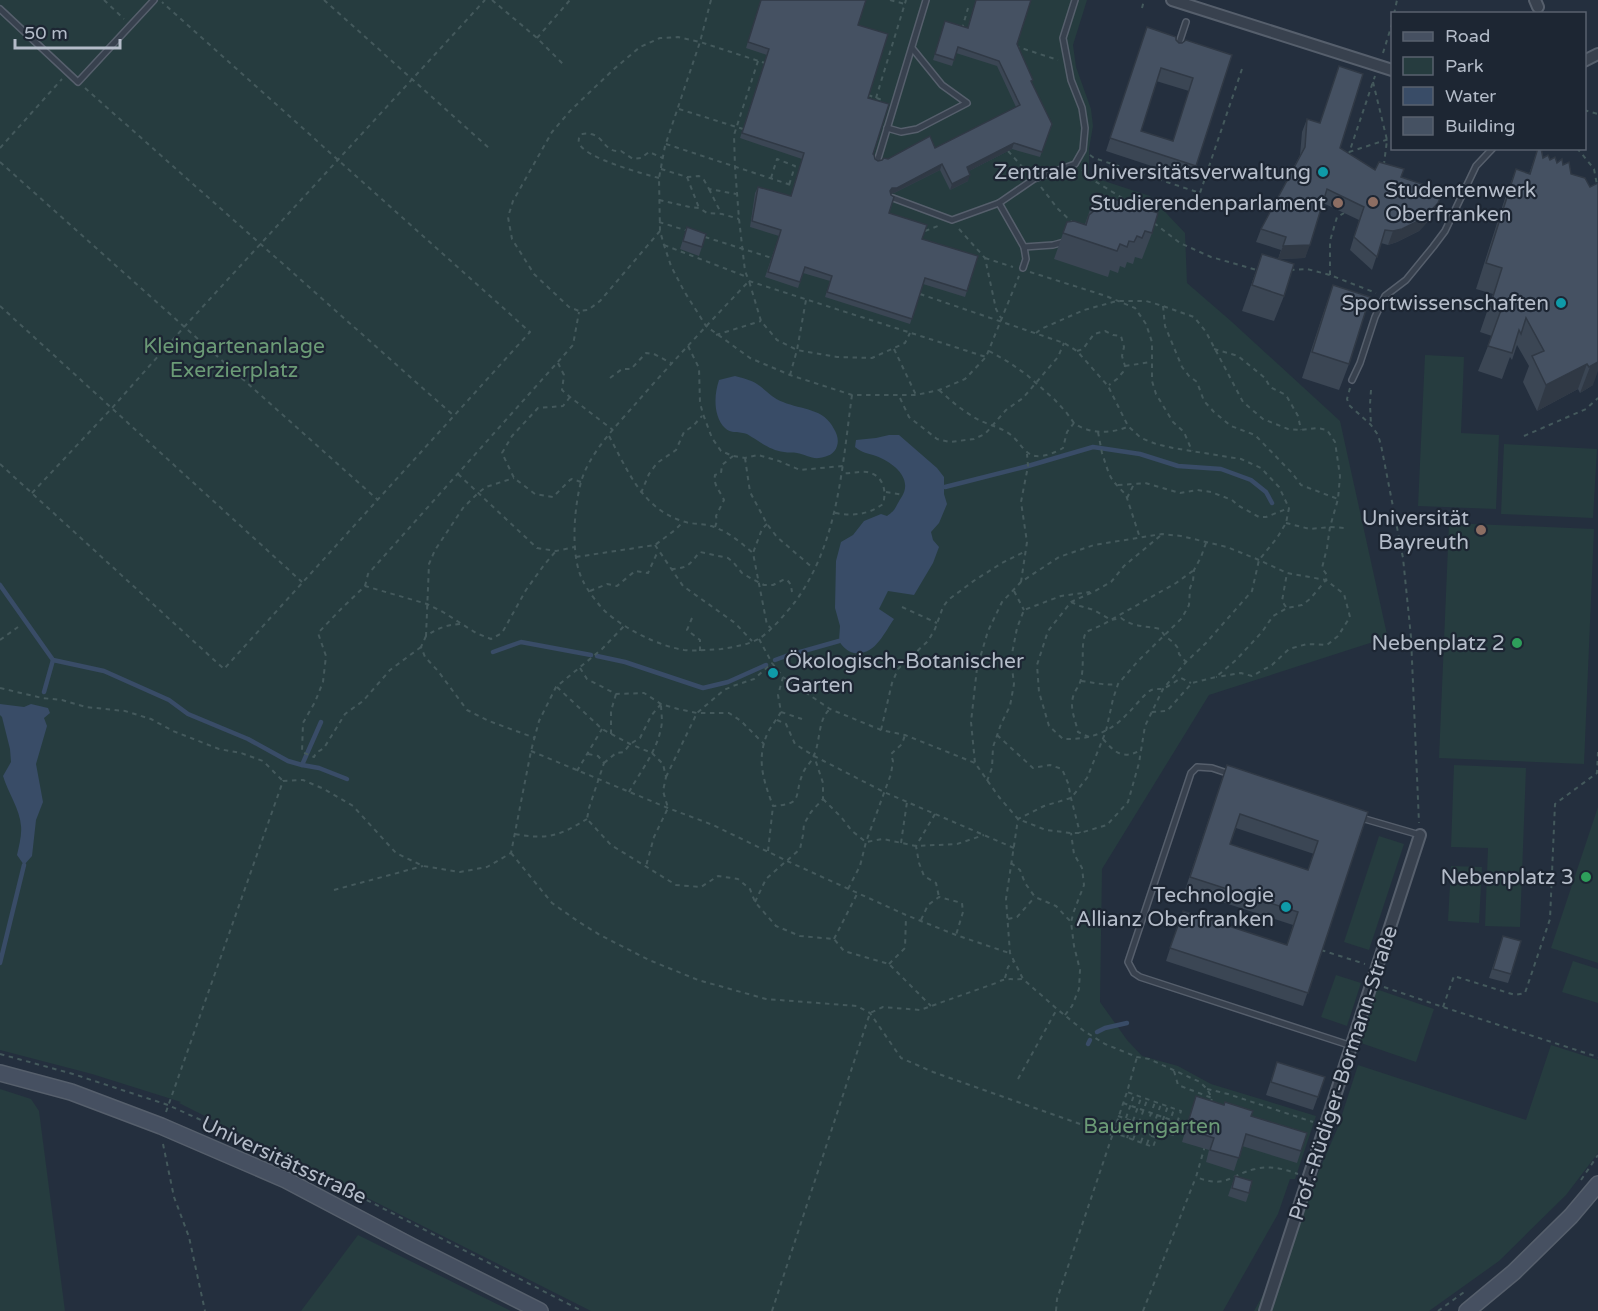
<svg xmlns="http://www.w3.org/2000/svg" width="1598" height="1311" viewBox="0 0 1598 1311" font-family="'Varela Round',sans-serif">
<rect width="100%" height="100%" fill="#242f3e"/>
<g fill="#263c3f">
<path d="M 0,0 L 1087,0 L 1073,45 L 1076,67 L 1091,109 L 1093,126 L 1089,149 L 1089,176 L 1150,196 L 1185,233 L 1187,283 L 1232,322 L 1340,421 L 1388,639 L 1370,643 L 1209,695 L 1102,869 L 1100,1002 L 1127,1040 L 1142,1056 L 1178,1066 L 1211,1084 L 1316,1116 L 1295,1179 L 1290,1179 L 1278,1214 L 1223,1311 L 591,1311 L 179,1103 L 181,1102 L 92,1074 L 0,1050 Z"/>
<path d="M 1425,355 L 1464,357 L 1461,433 L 1499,435 L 1496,509 L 1418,506 Z"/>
<path d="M 1504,444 L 1597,449 L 1593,518 L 1501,514 Z"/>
<path d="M 1449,523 L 1594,529 L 1584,764 L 1439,758 Z"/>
<path d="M 1454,765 L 1526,768 L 1520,927 L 1485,926 L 1488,848 L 1451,847 Z"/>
<path d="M 1598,807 L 1598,963 L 1551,948 Z"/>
<path d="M 1379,836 L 1404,844 L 1369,950 L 1344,942 Z"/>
<path d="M 1451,866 L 1482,867 L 1479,923 L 1448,921 Z"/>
<path d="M 1573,961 L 1598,969 L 1598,1003 L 1562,992 Z"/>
<path d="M 1336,975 L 1361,983 L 1347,1026 L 1321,1017 Z"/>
<path d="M 1376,989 L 1434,1009 L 1416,1062 L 1358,1042 Z"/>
<path d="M 1551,1045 L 1598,1060 L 1598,1153 L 1566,1195 L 1499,1261 L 1429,1311 L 1254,1311 L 1274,1275 L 1338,1127 L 1358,1065 L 1526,1120 Z"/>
<path d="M 0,1089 L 31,1099 L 39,1111 L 65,1311 L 0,1311 Z"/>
<path d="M 358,1235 L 511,1311 L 301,1311 Z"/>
</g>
<g fill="#394c67">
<path d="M 735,376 C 742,378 751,380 757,384 C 766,390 772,398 783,402 C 802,410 824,408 834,429 C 837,434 839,440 837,446 C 835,454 827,457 819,458 C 812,459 804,454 797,453 C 793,452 788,453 784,452 C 769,450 759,441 747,434 C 740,431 730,434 725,428 C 713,416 714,395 719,380 Z"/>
<path d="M 889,435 L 899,435 L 937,468 L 944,477 L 944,494 L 947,504 L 939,523 L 931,532 L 933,540 L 939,547 L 933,563 L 914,595 L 888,591 L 879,609 L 894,619 C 884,633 875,656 854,653 C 847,651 843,647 839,641 L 840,626 L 835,608 L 836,561 L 841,542 L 853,535 L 864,521 L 881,514 L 887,516 C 897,509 895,507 901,498 C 914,479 894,463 876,456 C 868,453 862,453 855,447 L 856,440 L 876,438 Z"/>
<path d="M 0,704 L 24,707 L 31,704 L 48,708 L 50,713 L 44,718 L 47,726 L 36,764 L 43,802 L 36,820 L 32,856 L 24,865 L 17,855 C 19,846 22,835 21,826 C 20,809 8,793 3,776 L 11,762 L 10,749 L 2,717 L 0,715 Z"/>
</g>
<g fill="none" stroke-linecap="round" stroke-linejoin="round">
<g stroke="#394c67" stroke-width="4.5">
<path d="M 945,487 L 1028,466 L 1093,447 L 1140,454 L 1178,466 L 1221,469 L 1251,480 L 1266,492 L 1272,503"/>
<path d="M 0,585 L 53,660 L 44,692"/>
<path d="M 493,652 L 521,642 L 591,655"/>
<path d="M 597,656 L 625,662 L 703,688 L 728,682 L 766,665"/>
<path d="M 53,660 L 104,671 L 169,700 L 188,714 L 248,739 L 288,761 L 302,765 L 321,722"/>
<path d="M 775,660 L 786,656 L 839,641"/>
<path d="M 302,765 L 319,768 L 347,779"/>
<path d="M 0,963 L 24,865"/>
<path d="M 1097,1032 L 1105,1028 L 1127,1023"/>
<path d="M 1088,1044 L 1090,1040"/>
</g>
<defs>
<g id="lane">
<path d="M 0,9 L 78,82 L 154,0"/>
<path d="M 1177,49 L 1186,22"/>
<path d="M 887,128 L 901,132 L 917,129 L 967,103 L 942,85 L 912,48"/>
<path d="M 877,162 L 926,0"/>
<path d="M 893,198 L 952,220 L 999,203 L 1034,179 L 1075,164 L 1083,150 L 1085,128 L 1082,108 L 1071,80 L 1063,38 L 1075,0"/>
<path d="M 999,203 L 1024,247 L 1026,259 L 1023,268"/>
<path d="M 1024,247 L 1053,245 L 1064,242"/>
<path d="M 1352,380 L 1360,363 L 1375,317 L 1385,296 L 1406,280 L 1433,247 L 1445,231 L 1476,166 L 1493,148"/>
<path d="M 1230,774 L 1212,768 L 1197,767 L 1191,773 L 1128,962 L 1134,973 L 1140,977 L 1352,1046"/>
<path d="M 1358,817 L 1420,835"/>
</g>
<g id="street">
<path d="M 1172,0 L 1392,70"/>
<path d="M 1535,0 L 1538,7"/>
<path d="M 1584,61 L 1598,54"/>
<path d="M 1265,1311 L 1420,835"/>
</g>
<g id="secondary">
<path d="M 0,1073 L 71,1092 L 161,1126 L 286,1180 L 411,1246 L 540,1311"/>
<path d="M 1467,1311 L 1514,1272 L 1571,1216 L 1598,1184"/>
</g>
</defs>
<use href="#lane" stroke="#565f6c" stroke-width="8"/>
<use href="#street" stroke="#565f6c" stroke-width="14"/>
<use href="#secondary" stroke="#565f6c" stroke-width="18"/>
<g stroke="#44595c" stroke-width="2" stroke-dasharray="4.5 4.5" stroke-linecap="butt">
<path d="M 104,0 L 124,19"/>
<path d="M 324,0 L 491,150"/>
<path d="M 492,0 L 537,38 L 565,66"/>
<path d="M 711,0 L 700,42 L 665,146 L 659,178 L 660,231 L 664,245 L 671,266 L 684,291 L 706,326 L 750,358 L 790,375 L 852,395 L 916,395 L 939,390 L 965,379 L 986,357 L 1019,276"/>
<path d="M 890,0 L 905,4"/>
<path d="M 1142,8 L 1144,0"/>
<path d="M 1394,14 L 1397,0"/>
<path d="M 962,29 L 968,8"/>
<path d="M 537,38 L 570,0"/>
<path d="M 1015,46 L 1058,60"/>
<path d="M 1383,53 L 1392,24"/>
<path d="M 758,61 L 734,135 L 735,167 L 739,219 L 745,271 L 749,281 L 986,357"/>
<path d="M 1373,82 L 1387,140 L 1384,164"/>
<path d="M 85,88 L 453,415"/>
<path d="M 868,95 L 885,101"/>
<path d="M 876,98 L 906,0"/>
<path d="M 679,109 L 743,129"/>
<path d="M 1584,110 L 1598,114"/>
<path d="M 666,144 L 794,186"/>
<path d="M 0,148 L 62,79"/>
<path d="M 1577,148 L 1594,169 L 1598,190"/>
<path d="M 1008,151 L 1027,172"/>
<path d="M 1349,152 L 1392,138"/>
<path d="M 1090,155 L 1094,158 L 1200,193 L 1243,66"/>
<path d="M 1348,156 L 1375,76"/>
<path d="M 0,162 L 378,500"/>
<path d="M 661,169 L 687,177 L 699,176 L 704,180 L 709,189 L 736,194"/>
<path d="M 1082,170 L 1093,180 L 1137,207"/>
<path d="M 687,177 L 699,208"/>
<path d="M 659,178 C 644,174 584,158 579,143 C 578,139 579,138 581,134 C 584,134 588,133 591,134 C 605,137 604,153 621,151 L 633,159 L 641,158 L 649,152 L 663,158"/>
<path d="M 771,178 L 777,159 L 795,166 L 789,185"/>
<path d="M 1041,187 L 1058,209 L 1073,223"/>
<path d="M 709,189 L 721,213"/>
<path d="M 659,200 L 690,207 L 699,208 L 707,213 L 722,214 L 739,219"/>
<path d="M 659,222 L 688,231"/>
<path d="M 1154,223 L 1180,243 L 1211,257 L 1257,270"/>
<path d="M 959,229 L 985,258 L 996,309 L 1001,318"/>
<path d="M 660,231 L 600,301 L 588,310 L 579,311 L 569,307 L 534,274 L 512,239 L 508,217 L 513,201 L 552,132 L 570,111 L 614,69 L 640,47 L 660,38 L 678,37 L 700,42 L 765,63"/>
<path d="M 925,231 L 938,226"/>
<path d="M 705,237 L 772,258"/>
<path d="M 664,245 L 747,277"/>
<path d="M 985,258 L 1013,267"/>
<path d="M 1290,270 L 1307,269 L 1330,275 L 1376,293"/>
<path d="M 1030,272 L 1106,296 L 1135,308 L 1146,324 L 1152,342 L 1152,381 L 1156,394 L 1173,422 L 1184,432 L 1192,451"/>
<path d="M 1330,275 L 1330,241 L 1337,217 L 1344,213"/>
<path d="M 920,294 L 1064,343 L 1077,351 L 1108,386 L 1128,426 L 1141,438 L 1156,444 L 1173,448 L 1241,459 L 1261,468 L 1279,487 L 1289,508 L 1286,523 L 1277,538 L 1259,560 L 1252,591 L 1206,643 L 1186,662 L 1163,689 L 1145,726 L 1139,763 L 1128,802 L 1107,825 L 1080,833 L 1071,833 L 1046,830 L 1018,819 L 999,797 L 975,763 L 971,722 L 977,668 L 988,631 L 1002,602 L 1021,582 L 1059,557 L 1094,545 L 1162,534 L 1181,536 L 1227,547 L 1259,560 L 1287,573 L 1326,580 L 1344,594 L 1350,617 L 1338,636 L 1327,645 L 1307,644 L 1289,649 L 1272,665 L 1252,676 L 1241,673 L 1216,677"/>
<path d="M 0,306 L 302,582"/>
<path d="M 1163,306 L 1165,326 L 1182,367 L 1189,376 L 1197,382 L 1204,401 L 1214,412 L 1231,426 L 1255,435 L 1292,473 L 1301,485 L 1338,499"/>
<path d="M 1036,333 L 1041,329 L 1084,310 L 1117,301 L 1146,301 L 1163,306 L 1194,317 L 1206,332 L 1243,402 L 1263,419 L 1288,429 L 1301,430 L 1317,428 L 1327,430 L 1335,442 L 1340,476 L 1338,499 L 1330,527 L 1327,548 L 1322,568 L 1327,575 L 1326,580 L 1310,599 L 1302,605 L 1287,608 L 1273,616 L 1262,632 L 1236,660 L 1216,677 L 1192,683 L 1167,711 L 1150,712"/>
<path d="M 716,335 L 761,321"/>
<path d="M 688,346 L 699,368 L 700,403 L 703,414 L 712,438 L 721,451 L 733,456 L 745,458 L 758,455 L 779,461 L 800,470 L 843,466"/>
<path d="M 894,349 L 916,395"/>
<path d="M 1214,349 L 1238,356 L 1265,378 L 1270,387 L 1286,395 L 1298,416 L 1301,430"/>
<path d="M 989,351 L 1010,363 L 1027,375 L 1054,399 L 1066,412 L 1074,423"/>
<path d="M 1077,351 L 1083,349 L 1094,334 L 1105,331 L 1113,335 L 1121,336 L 1124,347 L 1122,356 L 1125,366 L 1123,372 L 1117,379 L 1109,385"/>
<path d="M 558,363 L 564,375 L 562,390 L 570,397 L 613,430"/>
<path d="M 1125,366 L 1151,362"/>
<path d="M 790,375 L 797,350 L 806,300"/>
<path d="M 610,378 L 622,369 L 631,369 L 646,353 L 654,354 L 671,363"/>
<path d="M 1350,388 L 1347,399 L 1349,405 L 1371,425 L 1378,435 L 1381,445 L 1403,558 L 1411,637 L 1419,823"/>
<path d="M 939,390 C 951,401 963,411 977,419 C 988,425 1001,427 1011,435 C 1020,442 1025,455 1036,456 C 1044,457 1057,452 1063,448 L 1067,432 L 1074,423 C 1089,434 1110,434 1127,427"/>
<path d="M 1371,390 L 1370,404 L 1371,425"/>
<path d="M 852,395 C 842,466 839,542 795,602 C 786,613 771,631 760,638 C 749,645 733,647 721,649 C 708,650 697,651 684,650 C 659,646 627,630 607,613 C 600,607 587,590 583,581 C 570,557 574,508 581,482 C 589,453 618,424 638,401 C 674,360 711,321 749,281 L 761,321 L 777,340 L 797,350 L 837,357 L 872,358 L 905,343 L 910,333"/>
<path d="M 570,397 L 563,406 L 538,408 L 512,436 L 502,453 L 514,478 L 535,494 L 553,497 L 570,480 L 572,479 L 581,482"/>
<path d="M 900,398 L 909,417 L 937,439 L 950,442 L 974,439 L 985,434 L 1006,410 L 1023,398 L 1058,357 L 1064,343"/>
<path d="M 1098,432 L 1102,453 L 1109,474 L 1113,481 L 1126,495 L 1140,538"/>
<path d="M 609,436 C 628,471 642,508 682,521 C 693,525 704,523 714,527 C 729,532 741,543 753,553"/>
<path d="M 1524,436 L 1586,409 L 1598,398"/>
<path d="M 745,458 L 750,492 L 767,524 L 777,537 L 813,568"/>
<path d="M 0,464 L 224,669 L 530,332 L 162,2"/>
<path d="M 458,474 L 537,548 L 556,551 L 575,547"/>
<path d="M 1118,485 L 1133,484"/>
<path d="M 886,492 L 904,495"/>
<path d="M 32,493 L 112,408 L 185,326 L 485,0"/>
<path d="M 641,493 L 649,474 L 657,463 L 676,450 L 684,432 L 693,426 L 702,416"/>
<path d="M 1127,498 L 1134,484 L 1145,483 L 1180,493 L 1197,490 L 1211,492 L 1232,500 L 1239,506 L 1259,517 L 1266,517 L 1289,508"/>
<path d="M 835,513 C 853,516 868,515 883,504 C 887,490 883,475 867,472 C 859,471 850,474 842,473"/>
<path d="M 1286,523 L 1310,529 L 1330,527 L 1345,528"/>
<path d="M 767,524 L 762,529 L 753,553 L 767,625 L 771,628"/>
<path d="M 715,527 L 717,521 L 716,516 L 724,500 C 720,491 713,485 715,475 L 721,473 L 722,465 L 733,456"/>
<path d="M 1160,536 L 1124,566 L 1111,582 L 1095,591 L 1071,602 L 1048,631 L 1037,665 L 1039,692 L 1049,726 L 1063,739 C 1088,740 1110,733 1127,714 C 1134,708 1140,699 1147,693 C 1155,686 1157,691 1164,688 C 1170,686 1176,681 1181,678 L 1191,683"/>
<path d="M 1206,543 L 1201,557 L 1194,570 L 1193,581 L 1190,588 L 1189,605 L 1182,618 L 1138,661 L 1118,684 L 1113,699 L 1106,731 L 1087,778 L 1071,798 L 1044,806 L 1018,819 L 1006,899 L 1010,953 L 1023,979 L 1057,1009 L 1084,1031 L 1105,1044 L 1137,1057 L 1149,1059 L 1200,1082 L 1207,1089 L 1212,1098 L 1211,1102"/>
<path d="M 655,545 L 683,586 L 735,623 L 752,641"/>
<path d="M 576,557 L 655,545 L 675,530 L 683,522"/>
<path d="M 671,569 C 690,568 689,564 700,552 L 728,558 L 733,562 L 742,573 L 752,579 L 764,585 L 773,585 L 785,579 C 791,582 791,586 792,592"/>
<path d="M 1021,582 L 1027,542 L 1021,502 L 1028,466 L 1027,454"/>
<path d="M 365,586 L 368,574 L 573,345 L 579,312"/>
<path d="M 590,591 L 607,584 L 617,586 L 635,571 L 648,573 L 658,551"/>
<path d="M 1014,591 L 1024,610"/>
<path d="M 1071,602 L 1080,606 L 1094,610 L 1111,620 L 1121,618 C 1135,628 1143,625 1160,629 L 1165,636 L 1174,643 L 1178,648 L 1179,654 L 1186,662"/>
<path d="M 902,607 L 937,623"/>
<path d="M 1286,607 L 1282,601 L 1287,573"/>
<path d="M 692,618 L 687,630 L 700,640 L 700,651"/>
<path d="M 460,624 C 446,625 438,628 426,636 L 429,564 L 435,550 L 463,508 L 478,493 L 486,487 L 514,478"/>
<path d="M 426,636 L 421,647 L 425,657 L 438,671 L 467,710 L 489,721 L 535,738"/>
<path d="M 759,639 L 772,663 L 783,677 L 830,709 L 881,730 L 905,735 L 975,763"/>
<path d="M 0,640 L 18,627"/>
<path d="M 421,647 L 390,670 L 363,701 L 345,714 L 324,748 L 316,753 L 314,757 L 302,752 L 303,723 L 315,702 L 323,682 L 326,656 L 318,633 L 341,609 L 365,586 L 427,604 L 443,612 L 476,633 L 491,639 L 502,633 L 526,590 L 544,565 L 556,551"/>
<path d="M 580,668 L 587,679 L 616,694 L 644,693 L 661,704 L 678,709 L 697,713 L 729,713 L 741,721 L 764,744"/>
<path d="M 783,677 L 778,695 L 781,712 C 777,719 772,725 768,732 C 756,759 763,779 773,806 C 805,804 793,796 803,773 C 805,767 811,763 813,757 C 821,743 817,720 830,709"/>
<path d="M 1081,681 C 1093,682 1105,686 1116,684"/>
<path d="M 557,687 L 602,729 L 630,744 L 652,753 L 663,764 L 666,777 L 663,791 L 668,808 L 654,837 L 646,866"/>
<path d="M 0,688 L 42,698 L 62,700 L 86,707 L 125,711 L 151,719 L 173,731 L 219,749 L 241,753 L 263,761 L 283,781"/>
<path d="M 781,712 L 802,719"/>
<path d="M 777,720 L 786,724 L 795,744 L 814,756 L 884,792 L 1014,848"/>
<path d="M 881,730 L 892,683 L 898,669 L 928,641 L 935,629 L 943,607 L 948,600 L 975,580 L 1002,563 L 1026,551"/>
<path d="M 611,734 L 611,711 L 616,694"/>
<path d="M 997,735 L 1033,768 L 1050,765 L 1062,769 L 1068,783 L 1071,798 L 1080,833"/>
<path d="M 1089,737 L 1078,732 C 1076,723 1072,713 1072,705 C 1072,691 1079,689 1081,679 C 1085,663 1080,645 1086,632 L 1102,625 L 1176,583 L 1194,570"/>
<path d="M 1103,739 C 1115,753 1123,760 1141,750"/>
<path d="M 531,751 L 668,808 L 713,825 L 787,861 L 906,915 L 956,935 L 1009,953"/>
<path d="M 588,754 L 598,756 L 604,763 L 589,808 L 587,819 L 611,845 L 676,885 L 701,887 L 718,876 L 738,879 L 750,889 L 755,902 L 776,926 L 800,936 L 834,939 L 844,951 L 889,964 L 931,1006"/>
<path d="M 604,763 L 616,753 L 624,752 L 630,744 L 640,738 L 651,716 L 661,704"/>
<path d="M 577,771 L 602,729"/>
<path d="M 666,777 L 697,713 L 724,690 L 733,686 L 754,679 L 772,663"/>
<path d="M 987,781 L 992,768 L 993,747 L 1001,724 L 1010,706 L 1014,684 L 1011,659 L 1017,628 L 1024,610 L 1061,596 L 1090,592"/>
<path d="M 629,792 C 640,772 657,751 661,728 C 663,721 661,712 661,704"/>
<path d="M 823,799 L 841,817 L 852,831 L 866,842 L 883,839 L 916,846 L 957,844 L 984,835"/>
<path d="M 935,814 L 916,846 L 919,863 L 924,876 L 936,883 L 939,897"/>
<path d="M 515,834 C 548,840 559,836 587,819"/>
<path d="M 901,843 L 907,802"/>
<path d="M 768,851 L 773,806"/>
<path d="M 511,853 L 552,903 L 579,922 L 600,935 L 649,960 L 698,980 L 766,999 L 857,1006 L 870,1013 L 901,1058 L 933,1072 L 1111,1135"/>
<path d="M 1011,863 L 1020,870 L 1025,883 L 1035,897 L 1056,906 L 1071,922"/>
<path d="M 848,889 L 860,866 L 866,842 L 891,774 L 893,761 L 891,754 L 902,744 L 905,735"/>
<path d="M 334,890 L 423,866"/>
<path d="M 755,902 L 766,879 L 800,849 L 803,835 L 804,824 L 811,812 L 823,799 L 823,783 L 814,756"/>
<path d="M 1008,919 L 1017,917 L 1035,897"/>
<path d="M 921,920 L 928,905 L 939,897 L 962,903 L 963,912 L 956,935"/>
<path d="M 834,939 L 857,894"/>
<path d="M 1321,950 L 1365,964"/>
<path d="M 889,964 L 905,948 L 906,917"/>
<path d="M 1005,978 L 1008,967 L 1014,961"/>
<path d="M 1384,987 L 1443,1007 L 1598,1057"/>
<path d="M 1443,1007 L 1454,976 L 1515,995 L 1525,993 L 1550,919 L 1555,804 L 1597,773 L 1598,752"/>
<path d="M 1065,1015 L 1072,1006 L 1079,989 L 1080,970 L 1074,946 L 1071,922 L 1074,911 L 1084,885 L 1082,868 L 1074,854 L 1071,833"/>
<path d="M 0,1054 L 73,1074 L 168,1105 L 293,1162 L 582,1311"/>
<path d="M 1174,1071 L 1178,1085 L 1212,1098"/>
<path d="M 1018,1079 L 1057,1009"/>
<path d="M 1207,1089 L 1228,1094 L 1313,1122"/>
<path d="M 1123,1103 L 1177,1122"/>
<path d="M 166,1112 L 283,781 L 303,780 L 324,789 L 353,806 L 396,853 L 423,866 L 460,872 L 487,867 L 511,853 L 531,751 L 539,721 L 556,687 L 602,649 L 624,626"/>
<path d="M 1118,1116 L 1173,1135 L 1181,1111 L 1127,1092"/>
<path d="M 1117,1124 L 1157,1138"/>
<path d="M 1112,1132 L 1153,1147 L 1168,1106"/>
<path d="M 1166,1133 L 1174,1109"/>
<path d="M 1120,1135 L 1134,1095"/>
<path d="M 1127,1138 L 1141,1098"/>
<path d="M 1133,1140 L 1147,1100"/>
<path d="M 1141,1142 L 1155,1102"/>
<path d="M 163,1144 L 174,1197 L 189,1237 L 205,1311"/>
<path d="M 1147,1144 L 1161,1104"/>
<path d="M 1205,1146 L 1196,1177 C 1227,1189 1229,1175 1255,1169 C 1270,1165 1284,1169 1298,1174"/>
<path d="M 1581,1180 L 1598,1155"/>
<path d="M 772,1311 L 870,1013 L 883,1007 L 920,1010 L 996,983 C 1006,977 1012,980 1023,979"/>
<path d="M 1056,1311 L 1057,1299 L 1127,1092 L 1137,1057"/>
<path d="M 1143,1311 L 1196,1177"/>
<path d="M 1438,1311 L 1467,1290"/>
</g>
<use href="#lane" stroke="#38414e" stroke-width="5"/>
<use href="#street" stroke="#38414e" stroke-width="10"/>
<use href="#secondary" stroke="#465061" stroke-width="15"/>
</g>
<g fill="#3b4654" fill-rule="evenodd">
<path d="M 761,0 L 858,25 L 868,98 L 873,154 L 875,159 L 878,161 L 935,148 L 1016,107 L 997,66 L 956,53 L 952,66 L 933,60 L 945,21 L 1017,44 L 1032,84 L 1052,124 L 1040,157 L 1012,149 L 969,171 L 968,181 L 950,190 L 940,170 L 894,193 L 891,194 L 889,213 L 922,239 L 978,256 L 965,297 L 923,284 L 910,324 L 825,297 L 830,281 L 803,273 L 798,288 L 765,277 L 779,236 L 750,227 L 755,193 L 758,187 L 791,196 L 802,159 L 740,138 L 767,55 L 746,48 Z"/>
<path d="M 1147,27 L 1176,40 L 1179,43 L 1232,55 L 1191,179 L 1106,151 ZM 1156,81 L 1189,91 L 1173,141 L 1141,131 Z"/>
<path d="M 1339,66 L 1340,148 L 1375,170 L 1401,177 L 1438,204 L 1433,216 L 1419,231 L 1397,242 L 1388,245 L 1381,243 L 1372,270 L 1350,250 L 1359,220 L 1323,203 L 1305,258 L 1278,259 L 1281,250 L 1256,242 L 1261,229 L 1300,155 L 1302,132 L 1307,119 L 1320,123 Z"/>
<path d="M 1538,148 L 1543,158 L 1563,165 L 1571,174 L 1593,385 L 1580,393 L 1578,389 L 1537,411 L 1523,382 L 1529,366 L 1517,345 L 1512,360 L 1510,357 L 1502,379 L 1478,371 L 1492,336 L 1480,332 L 1493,294 L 1476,289 L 1506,195 L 1516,169 L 1529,174 Z"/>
<path d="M 1096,193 L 1152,233 L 1142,259 L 1135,257 L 1133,264 L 1127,262 L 1125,268 L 1120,266 L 1118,273 L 1110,270 L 1108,277 L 1054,259 L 1067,222 L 1085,224 Z"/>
<path d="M 687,227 L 706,234 L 699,256 L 680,249 Z"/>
<path d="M 1262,254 L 1284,296 L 1274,321 L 1242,311 Z"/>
<path d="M 1333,285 L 1349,364 L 1339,390 L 1302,378 L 1324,311 Z"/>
<path d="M 1222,779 L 1368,812 L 1303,1006 L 1166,961 L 1178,924 L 1287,945 L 1293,925 L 1185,890 ZM 1236,828 L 1314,854 L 1308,870 L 1230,844 Z"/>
<path d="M 1503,936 L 1511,974 L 1508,983 L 1489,978 Z"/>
<path d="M 1277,1062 L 1325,1077 L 1313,1110 L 1266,1095 Z"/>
<path d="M 1196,1096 L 1251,1116 L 1301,1151 L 1297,1163 L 1242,1146 L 1234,1171 L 1206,1162 L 1209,1150 L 1182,1142 Z"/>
<path d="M 1235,1176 L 1249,1193 L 1246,1202 L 1228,1196 Z"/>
</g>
<g fill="#303945">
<path d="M 1014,143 L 1012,149 L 965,173 L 967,167 Z"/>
<path d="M 942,164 L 940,170 L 894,193 L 890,194 L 890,191 L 892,188 Z"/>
<path d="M 970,175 L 968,181 L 950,190 L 952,184 Z"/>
<path d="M 1443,191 L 1433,216 L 1419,231 L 1397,242 L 1388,245 L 1393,231 Z"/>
<path d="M 1310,245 L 1305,258 L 1278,259 L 1283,246 Z"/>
<path d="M 1598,346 L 1598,371 L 1593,385 L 1580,393 Z"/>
<path d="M 1587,364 L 1578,389 L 1537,411 L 1546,385 Z"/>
</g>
<g fill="#455162" stroke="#303945" stroke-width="1.5" fill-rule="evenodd">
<path d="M 761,0 L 866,0 L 858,25 L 888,34 L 868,98 L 889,104 L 873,154 L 874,155 L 875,159 L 878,161 L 882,160 L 884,158 L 888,159 L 930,136 L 935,148 L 1020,105 L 999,61 L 958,47 L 954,60 L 935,54 L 945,21 L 968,28 L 976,0 L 1031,0 L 1017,44 L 1033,80 L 1031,81 L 1052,124 L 1042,152 L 1014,143 L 967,167 L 970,175 L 952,184 L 942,164 L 897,188 L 892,188 L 890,191 L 891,195 L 894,197 L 889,213 L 927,225 L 922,239 L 978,256 L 967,291 L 925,278 L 912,319 L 827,292 L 832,276 L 805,267 L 800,282 L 768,272 L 781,230 L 752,221 L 758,187 L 791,196 L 804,153 L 742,133 L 769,49 L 748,42 Z"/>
<path d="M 1147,27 L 1176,37 L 1176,40 L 1179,43 L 1182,43 L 1186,40 L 1232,55 L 1196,166 L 1110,138 ZM 1161,68 L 1193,78 L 1173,141 L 1141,131 Z"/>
<path d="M 1339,66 L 1363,74 L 1340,148 L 1375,170 L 1379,162 L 1404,169 L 1401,177 L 1443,191 L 1438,203 L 1424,218 L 1402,229 L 1393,231 L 1385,230 L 1377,257 L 1354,237 L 1364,207 L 1327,189 L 1310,245 L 1283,246 L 1286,237 L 1261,229 L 1305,147 L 1307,119 L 1320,123 Z"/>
<path d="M 1538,148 L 1541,148 L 1543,158 L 1548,155 L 1550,160 L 1555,157 L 1557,163 L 1562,159 L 1563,165 L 1569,162 L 1571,174 L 1585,178 L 1590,187 L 1598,183 L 1598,362 L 1589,367 L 1587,364 L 1546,385 L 1532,356 L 1544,351 L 1526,318 L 1521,334 L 1519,330 L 1512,353 L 1488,346 L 1501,310 L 1490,306 L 1502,268 L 1486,263 L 1516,169 L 1530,174 Z"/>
<path d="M 1096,193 L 1158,213 L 1152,233 L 1145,231 L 1142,238 L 1137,236 L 1134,242 L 1129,241 L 1127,247 L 1120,244 L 1117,251 L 1063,233 L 1067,222 L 1074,221 L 1086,225 L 1089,215 L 1095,210 L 1094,207 L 1092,205 Z"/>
<path d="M 687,227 L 706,234 L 702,247 L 683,241 Z"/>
<path d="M 1262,254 L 1294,264 L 1284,296 L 1252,285 Z"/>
<path d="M 1333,285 L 1370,297 L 1349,364 L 1312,352 Z"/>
<path d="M 1227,765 L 1368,812 L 1308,993 L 1170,948 L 1183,911 L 1287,945 L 1298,912 L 1190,877 ZM 1240,814 L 1318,841 L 1308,870 L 1230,844 Z"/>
<path d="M 1503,936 L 1521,941 L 1511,974 L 1493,969 Z"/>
<path d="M 1277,1062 L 1325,1077 L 1318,1097 L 1271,1082 Z"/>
<path d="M 1196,1096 L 1224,1105 L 1225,1102 L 1253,1111 L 1251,1116 L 1307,1133 L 1301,1151 L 1246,1134 L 1239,1158 L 1210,1150 L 1214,1138 L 1186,1129 Z"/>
<path d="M 1235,1176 L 1252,1181 L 1249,1193 L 1232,1188 Z"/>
</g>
<g fill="#0f9aa8" stroke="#1d2633" stroke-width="2">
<circle cx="1323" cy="172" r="6"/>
<circle cx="1561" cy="303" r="6"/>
<circle cx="773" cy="673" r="6"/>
<circle cx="1286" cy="907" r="6"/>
</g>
<g fill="#8d6e63" stroke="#1d2633" stroke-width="2">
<circle cx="1373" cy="202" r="6"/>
<circle cx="1338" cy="203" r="6"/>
<circle cx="1481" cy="530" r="6"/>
</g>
<g fill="#2e9e5b" stroke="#1d2633" stroke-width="2">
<circle cx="1517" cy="643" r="6"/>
<circle cx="1586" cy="877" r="6"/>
</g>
<g text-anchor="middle" stroke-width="4.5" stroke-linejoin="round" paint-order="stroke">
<g font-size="21" fill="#b4bcc9" stroke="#1d2633" text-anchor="end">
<text x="1311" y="179">Zentrale Universitätsverwaltung</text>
<text x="1385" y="197" text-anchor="start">Studentenwerk<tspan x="1385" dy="24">Oberfranken</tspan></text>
<text x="1326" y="210">Studierendenparlament</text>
<text x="1549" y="310">Sportwissenschaften</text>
<text x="1469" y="525">Universität<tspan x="1469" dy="24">Bayreuth</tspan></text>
<text x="1505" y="650">Nebenplatz 2</text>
<text x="785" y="668" text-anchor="start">Ökologisch-Botanischer<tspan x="785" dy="24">Garten</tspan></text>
<text x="1574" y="884">Nebenplatz 3</text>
<text x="1274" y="902">Technologie<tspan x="1274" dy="24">Allianz Oberfranken</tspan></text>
</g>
<g font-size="21" fill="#6b9a76" stroke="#1d2633">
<text x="234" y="353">Kleingartenanlage<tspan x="234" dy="24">Exerzierplatz</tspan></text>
<text x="1152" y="1133">Bauerngarten</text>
</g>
<g font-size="21" fill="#b4bcc9" stroke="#1d2633">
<text transform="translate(1343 1073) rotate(-72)" y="7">Prof.-Rüdiger-Bormann-Straße</text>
<text transform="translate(284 1160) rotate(25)" y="7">Universitätsstraße</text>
</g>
</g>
<rect x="1391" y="12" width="195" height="138" fill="#1d2633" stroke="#59626f" stroke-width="1.5"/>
<rect x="1403" y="32" width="30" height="9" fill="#465061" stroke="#59626f" stroke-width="1.5"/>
<text x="1445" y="42" font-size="18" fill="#b4bcc9">Road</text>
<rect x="1403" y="57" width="30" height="18" fill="#263c3f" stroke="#59626f" stroke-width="1.5"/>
<text x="1445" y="72" font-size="18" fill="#b4bcc9">Park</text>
<rect x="1403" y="87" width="30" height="18" fill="#394c67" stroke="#59626f" stroke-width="1.5"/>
<text x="1445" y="102" font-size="18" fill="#b4bcc9">Water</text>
<rect x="1403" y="117" width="30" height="18" fill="#455162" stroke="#59626f" stroke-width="1.5"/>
<text x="1445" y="132" font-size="18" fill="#b4bcc9">Building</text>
<path d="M15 39v9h105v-9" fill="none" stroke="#b4bcc9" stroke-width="3"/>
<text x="24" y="39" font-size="18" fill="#b4bcc9" stroke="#1d2633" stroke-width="4.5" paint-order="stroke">50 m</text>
</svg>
